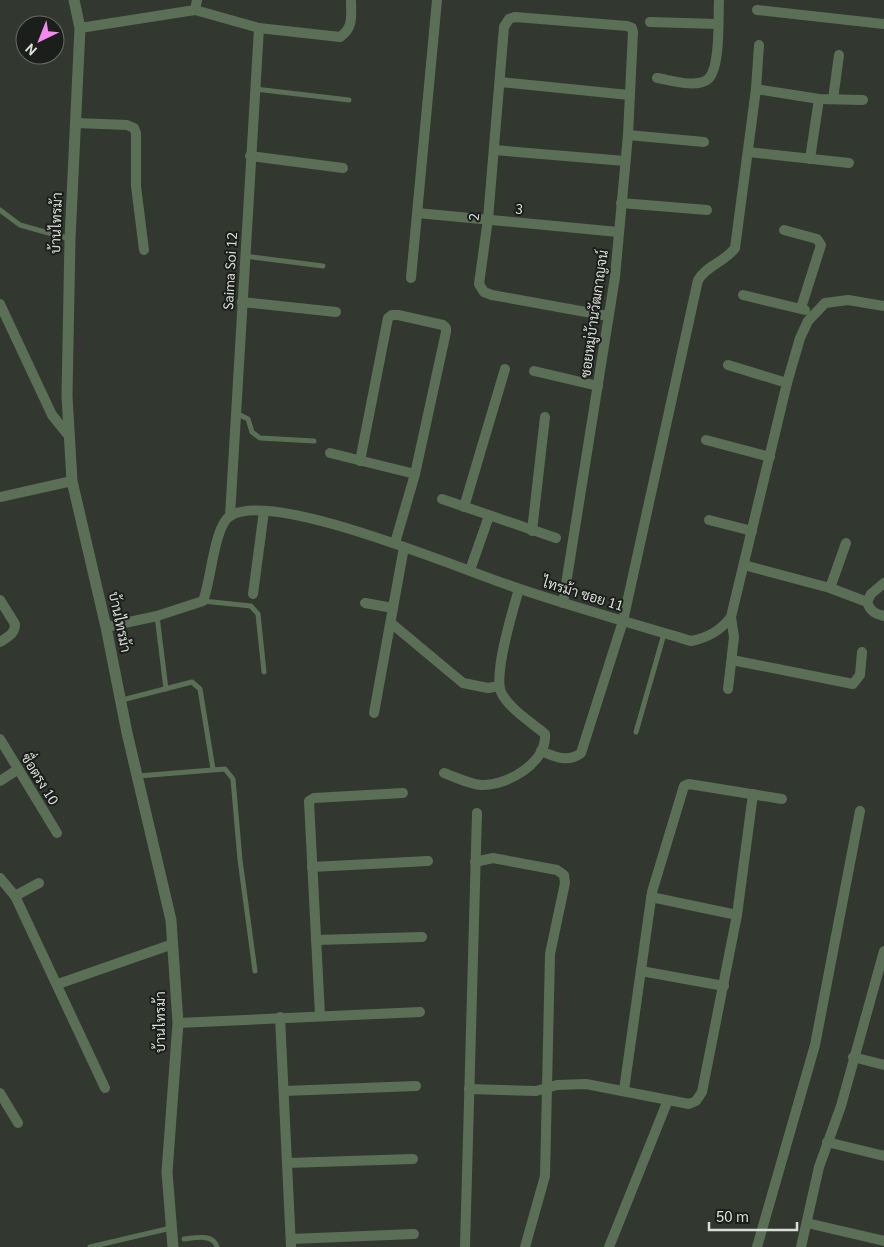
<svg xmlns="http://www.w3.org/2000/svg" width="884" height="1247" viewBox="0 0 884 1247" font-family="Georgia,Sarabun,serif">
<rect width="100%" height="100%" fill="#323730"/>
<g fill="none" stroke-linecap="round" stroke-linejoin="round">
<g stroke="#5b6f56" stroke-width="5">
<path d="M 255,89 L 349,100"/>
<path d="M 0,210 L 20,225 L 70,239"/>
<path d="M 245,256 L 323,266"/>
<path d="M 236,413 L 248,419 L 252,432 L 260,438 L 314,441"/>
<path d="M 203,601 L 251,606 L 258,614 L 264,672"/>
<path d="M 157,616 L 166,689"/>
<path d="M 122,700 L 192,682 L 200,689 L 213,769"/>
<path d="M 636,732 L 664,634"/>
<path d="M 138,776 L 225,769 L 233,779 L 240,860 L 255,971"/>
<path d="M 184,1239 C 195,1238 213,1233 217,1247"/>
<path d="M 90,1247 L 171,1228"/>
</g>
<g stroke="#5b6f56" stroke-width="10">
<path d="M 195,10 L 259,28 L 340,37 C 354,28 351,15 351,0"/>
<path d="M 757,10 L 884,24"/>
<path d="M 650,22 L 718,24"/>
<path d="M 80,28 L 195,10 L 197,0"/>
<path d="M 657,78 C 671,80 694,88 707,80 C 721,70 718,17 719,0"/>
<path d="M 500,82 L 629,95"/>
<path d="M 756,89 L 819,99 L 863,100"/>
<path d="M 833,99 L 839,55"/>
<path d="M 76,123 L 127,125 L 134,128 L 136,133 L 136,186 L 144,250"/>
<path d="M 628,135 L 704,142"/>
<path d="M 494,150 L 625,161"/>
<path d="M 748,152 L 849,163"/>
<path d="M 250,156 L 343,168"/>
<path d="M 810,159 L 819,99"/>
<path d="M 621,203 L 707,210"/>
<path d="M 417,213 L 618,232"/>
<path d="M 784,230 L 817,239 L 821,245 L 801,308"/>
<path d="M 411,278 L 437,0"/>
<path d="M 743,295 L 805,310"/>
<path d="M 242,302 L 336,312"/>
<path d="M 0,304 L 52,415 L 69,436"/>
<path d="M 728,365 L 787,383"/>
<path d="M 534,371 L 598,386"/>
<path d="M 706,440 L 770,457"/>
<path d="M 330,453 L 415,474"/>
<path d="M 360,461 L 388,318 L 392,315 L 398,315 L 443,325 L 446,328 L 446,332 L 415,474 L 395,543"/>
<path d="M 0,497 L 72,481"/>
<path d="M 442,499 L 556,538"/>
<path d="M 464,507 L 505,369"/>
<path d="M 230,516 L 259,28"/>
<path d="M 709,520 L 752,531"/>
<path d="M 532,531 L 545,417"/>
<path d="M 744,565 L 830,588 L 867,602 L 871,594 L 884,583"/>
<path d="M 470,570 L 489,516"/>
<path d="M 830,588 L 846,543"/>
<path d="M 253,594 L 264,511"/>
<path d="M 0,600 L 15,624 C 15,634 8,637 0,642"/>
<path d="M 867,602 C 870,611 875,614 884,616"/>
<path d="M 365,603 L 393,608"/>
<path d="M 563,603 L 615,277 L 628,135 L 633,32 L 632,28 L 627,26 L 515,17 L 509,19 L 504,27 L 488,219 L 479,284 L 484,292 L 492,295 L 608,316"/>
<path d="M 391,623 L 463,683 L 488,688 L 499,686"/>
<path d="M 106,627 L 157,616 L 203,601 C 211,582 214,526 230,516 C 273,488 469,573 520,589 C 577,608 634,624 691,641 C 708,638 720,631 731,617 L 787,383 L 800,338 L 808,321 L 825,303 L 848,300 L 884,306"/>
<path d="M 732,660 L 853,684 L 860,675 L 862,652"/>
<path d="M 728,689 L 734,637 L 731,617"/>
<path d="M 374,713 L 404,547"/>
<path d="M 0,739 L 57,833"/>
<path d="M 541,751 C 555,757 568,763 581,753 L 623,621 L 698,280 C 707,265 725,262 735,248 L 756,89 L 759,45"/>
<path d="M 444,773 C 455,777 469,784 481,785 C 507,786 547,763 545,734 C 531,722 511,710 502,694 C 492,677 513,610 519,589"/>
<path d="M 0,781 L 17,770"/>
<path d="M 475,862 L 493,858 L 557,870 L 564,875 L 565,883 L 550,954 L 545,1176 L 525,1247"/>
<path d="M 312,867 L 428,861"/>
<path d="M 0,878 L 15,896 L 39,883"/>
<path d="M 15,896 L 105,1088"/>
<path d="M 651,897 L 737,915"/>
<path d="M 316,940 L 422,937"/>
<path d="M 641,971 L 724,986"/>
<path d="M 58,984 L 173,944"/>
<path d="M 320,1015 L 309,801 L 314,798 L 403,793"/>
<path d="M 280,1017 L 291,1247"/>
<path d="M 178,1023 L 420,1012"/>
<path d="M 853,1057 L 884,1065"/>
<path d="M 469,1089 L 536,1091 L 557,1085 L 586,1084 L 689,1104 L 696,1101 L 702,1092 L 737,915 L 753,794"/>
<path d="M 624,1090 L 652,892 L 684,786 L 689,784 L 782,799"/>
<path d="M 284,1091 L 416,1086"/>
<path d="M 0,1093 L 18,1123"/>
<path d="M 827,1142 L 884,1156"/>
<path d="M 287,1163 L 413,1159"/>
<path d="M 807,1223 L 884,1241"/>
<path d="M 291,1239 L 414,1234"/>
<path d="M 465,1247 L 477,813"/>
<path d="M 609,1247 L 668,1100"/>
<path d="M 757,1247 L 815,1045 L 860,811"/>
<path d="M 801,1247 L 819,1167 L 841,1106 L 884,951"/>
</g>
<path stroke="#5b6f56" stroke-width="11" d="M 74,0 L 80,28 L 70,239 L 67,396 L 72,481 L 106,627 L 127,733 L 171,920 L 178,1023 L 167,1172 L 173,1247"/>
</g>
<g text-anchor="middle" stroke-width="4" stroke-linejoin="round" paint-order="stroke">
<g font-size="14" fill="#daded9" stroke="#1b1e1a">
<text transform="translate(519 209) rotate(6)" y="5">3</text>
<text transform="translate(474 217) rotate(-84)" y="5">2</text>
<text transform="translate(56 223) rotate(-88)" y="5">บ้านไทรม้า</text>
<text transform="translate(230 271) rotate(-87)" y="5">Saima Soi 12</text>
<text transform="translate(594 314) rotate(-82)" y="5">ซอยหมู่บ้านวัฒกาญจน์</text>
<text transform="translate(583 594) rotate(17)" y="5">ไทรม้า ซอย 11</text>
<text transform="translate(120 622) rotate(78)" y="5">บ้านไทรม้า</text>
<text transform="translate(40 779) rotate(58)" y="5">ซื่อตรง 10</text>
<text transform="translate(160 1022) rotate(-90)" y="5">บ้านไทรม้า</text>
</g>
</g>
<g transform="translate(40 40) rotate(223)"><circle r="24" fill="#1b1e1a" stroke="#676b66"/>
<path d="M0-4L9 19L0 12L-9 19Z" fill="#f489f0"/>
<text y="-8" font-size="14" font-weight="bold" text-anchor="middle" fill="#daded9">N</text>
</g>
<path d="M709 1222v8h88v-8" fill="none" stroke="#daded9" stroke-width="2.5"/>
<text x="716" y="1222" font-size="15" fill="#daded9" stroke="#1b1e1a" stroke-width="4" paint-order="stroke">50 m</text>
</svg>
